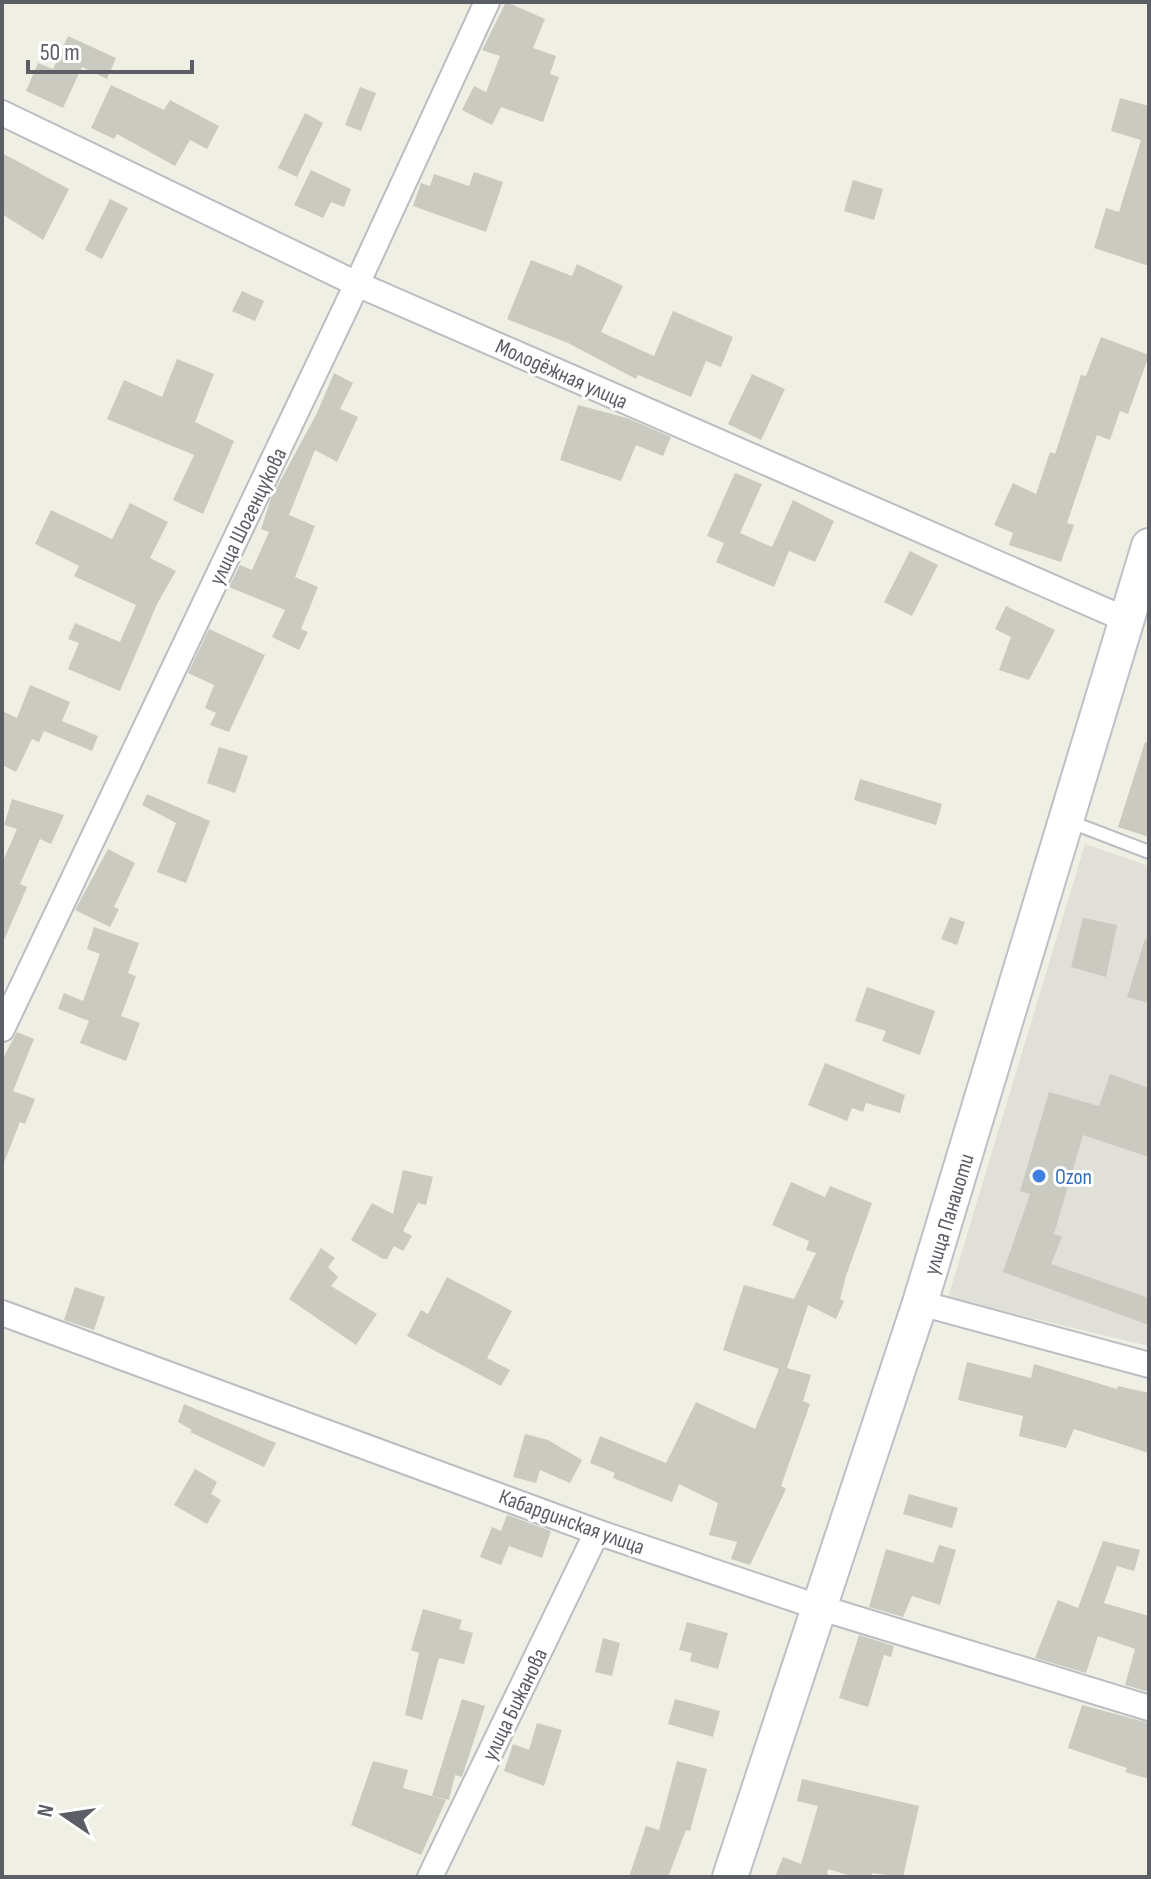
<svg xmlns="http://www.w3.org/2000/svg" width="1151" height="1879" viewBox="0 0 1151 1879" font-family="'Sofia Sans Condensed',sans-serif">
<rect width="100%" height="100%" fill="#efefe4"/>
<path fill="#e0e0d8" d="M 1085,844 L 1149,866 L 1149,1346 L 948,1298 Z"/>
<g fill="#cacac0">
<path d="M 506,2 L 545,19 L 533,48 L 556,56 L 550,74 L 559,77 L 543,122 L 501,107 L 492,125 L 462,110 L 474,86 L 486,92 L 500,56 L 482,50 Z"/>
<path d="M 68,36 L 116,58 L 107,79 L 82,67 L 63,108 L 26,91 L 38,63 L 53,69 Z"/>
<path d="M 111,85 L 164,110 L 170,100 L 219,126 L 207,149 L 190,140 L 175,166 L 117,134 L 114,139 L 91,128 Z"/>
<path d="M 360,87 L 376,93 L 361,131 L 345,125 Z"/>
<path d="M 1120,98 L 1149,106 L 1149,266 L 1094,248 L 1106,208 L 1119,212 L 1141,140 L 1111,131 Z"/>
<path d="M 305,113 L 323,123 L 297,177 L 278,168 Z"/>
<path d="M 2,153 L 69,189 L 43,240 L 2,214 Z"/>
<path d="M 311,170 L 351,189 L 344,207 L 331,202 L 323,218 L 294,205 Z"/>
<path d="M 474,172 L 503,182 L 486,232 L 413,206 L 421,183 L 430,186 L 434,174 L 469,186 Z"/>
<path d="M 853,180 L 883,189 L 874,220 L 844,211 Z"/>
<path d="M 110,199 L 128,208 L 102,259 L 85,250 Z"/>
<path d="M 531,260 L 572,276 L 577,264 L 623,286 L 601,332 L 654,356 L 673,311 L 733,337 L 721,367 L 706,361 L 691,397 L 638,375 L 636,379 L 568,343 L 507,319 Z"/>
<path d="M 242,291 L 264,301 L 255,321 L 232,311 Z"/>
<path d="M 1101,337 L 1149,355 L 1128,414 L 1120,411 L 1110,440 L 1097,435 L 1067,523 L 1074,525 L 1061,562 L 1009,545 L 1013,533 L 994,525 L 1013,483 L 1036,494 L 1050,452 L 1055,454 L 1081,375 L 1086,376 Z"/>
<path d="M 177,359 L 214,374 L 195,422 L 234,441 L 203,514 L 173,500 L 194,455 L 107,419 L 124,380 L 162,397 Z"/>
<path d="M 334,373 L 353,383 L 340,409 L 358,417 L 337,462 L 315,450 L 289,515 L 315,526 L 295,577 L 318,587 L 301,629 L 308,632 L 299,650 L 272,637 L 285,610 L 229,587 L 240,565 L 252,570 L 269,532 L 261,529 L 271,498 L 317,413 Z"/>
<path d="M 752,374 L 785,389 L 761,440 L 728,424 Z"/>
<path d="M 578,405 L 627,418 L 671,437 L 663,456 L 636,445 L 621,481 L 560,460 Z"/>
<path d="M 735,473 L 762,484 L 740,533 L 772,547 L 793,500 L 834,521 L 815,562 L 789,551 L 774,587 L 716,562 L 724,543 L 707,536 Z"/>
<path d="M 130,503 L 168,522 L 150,558 L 176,571 L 157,604 L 120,691 L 68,669 L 79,643 L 68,639 L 75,623 L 120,642 L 136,605 L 74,576 L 79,566 L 35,544 L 51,510 L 112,539 Z"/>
<path d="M 910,551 L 938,565 L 912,616 L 884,602 Z"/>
<path d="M 1006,606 L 1055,630 L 1029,680 L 999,670 L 1011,637 L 995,629 Z"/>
<path d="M 209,629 L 265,655 L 229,732 L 210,725 L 216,713 L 205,708 L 214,685 L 188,673 Z"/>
<path d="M 30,685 L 70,702 L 62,721 L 98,736 L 92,751 L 44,731 L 39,742 L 32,739 L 16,772 L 2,765 L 2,711 L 17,718 Z"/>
<path d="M 1145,742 L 1149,743 L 1149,837 L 1118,827 Z"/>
<path d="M 219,747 L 248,756 L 235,793 L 207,783 Z"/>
<path d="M 860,779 L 942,804 L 936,825 L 854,800 Z"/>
<path d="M 147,794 L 210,821 L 186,883 L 157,872 L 176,823 L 142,805 Z"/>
<path d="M 12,799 L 64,815 L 51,844 L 40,839 L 20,884 L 27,887 L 2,945 L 2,863 L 17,829 L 4,825 Z"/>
<path d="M 108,849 L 135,863 L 114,907 L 119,909 L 110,927 L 75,910 Z"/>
<path d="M 950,917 L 965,922 L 957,945 L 941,939 Z"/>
<path d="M 1083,918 L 1117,925 L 1106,977 L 1071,967 Z"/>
<path d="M 94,927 L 139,943 L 128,973 L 136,976 L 121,1016 L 140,1023 L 126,1061 L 80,1043 L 89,1021 L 58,1009 L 64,993 L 83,1001 L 100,954 L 87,949 Z"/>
<path d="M 1145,939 L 1149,940 L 1149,1003 L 1127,997 Z"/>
<path d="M 867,987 L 935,1011 L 920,1055 L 882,1041 L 886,1031 L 855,1021 Z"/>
<path d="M 17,1032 L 34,1039 L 13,1091 L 35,1099 L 25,1124 L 20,1122 L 3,1165 L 2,1060 Z"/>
<path d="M 825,1063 L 905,1095 L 900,1113 L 866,1103 L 863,1112 L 852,1108 L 847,1121 L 808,1105 Z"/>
<path d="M 1110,1074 L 1149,1088 L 1149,1157 L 1083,1135 L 1054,1234 L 1062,1237 L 1051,1264 L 1149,1298 L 1149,1325 L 1003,1272 L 1030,1194 L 1020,1191 L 1049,1092 L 1099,1106 Z"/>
<path d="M 403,1170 L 433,1177 L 426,1205 L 418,1203 L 403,1231 L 412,1236 L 403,1251 L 394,1246 L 387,1259 L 383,1259 L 351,1240 L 372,1203 L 393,1214 Z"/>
<path d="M 791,1182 L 825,1197 L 830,1186 L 872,1203 L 846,1276 L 840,1299 L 844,1301 L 836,1319 L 808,1305 L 787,1368 L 811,1375 L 803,1401 L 810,1404 L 781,1486 L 786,1489 L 750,1565 L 731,1559 L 737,1542 L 709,1535 L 718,1503 L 679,1484 L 672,1502 L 613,1478 L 615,1473 L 590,1463 L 600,1436 L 666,1463 L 696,1402 L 755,1429 L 779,1369 L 723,1350 L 744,1285 L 794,1299 L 816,1253 L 806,1250 L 809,1241 L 772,1225 Z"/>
<path d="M 321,1248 L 335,1258 L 328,1267 L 338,1277 L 331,1286 L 377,1314 L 356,1345 L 289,1299 Z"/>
<path d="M 447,1277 L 512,1311 L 487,1358 L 510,1370 L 501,1386 L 407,1336 L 421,1310 L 428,1314 Z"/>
<path d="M 75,1287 L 105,1297 L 94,1330 L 64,1320 Z"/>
<path d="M 967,1362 L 1031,1378 L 1034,1364 L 1117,1389 L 1118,1386 L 1149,1393 L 1149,1453 L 1074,1429 L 1066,1448 L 1019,1436 L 1023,1416 L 958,1400 Z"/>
<path d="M 184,1404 L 276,1443 L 264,1467 L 190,1432 L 192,1430 L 178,1422 Z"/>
<path d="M 525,1434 L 548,1440 L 582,1460 L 570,1483 L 540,1470 L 536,1483 L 513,1477 Z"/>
<path d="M 195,1469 L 217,1482 L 211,1494 L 221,1500 L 207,1524 L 174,1505 Z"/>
<path d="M 909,1494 L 958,1508 L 952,1528 L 903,1514 Z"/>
<path d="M 507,1515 L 551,1531 L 542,1558 L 509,1546 L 501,1565 L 480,1557 L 492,1527 L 501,1531 Z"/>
<path d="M 1103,1541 L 1140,1550 L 1134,1571 L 1117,1566 L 1104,1603 L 1149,1616 L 1149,1692 L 1125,1685 L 1135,1649 L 1098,1636 L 1086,1673 L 1035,1658 L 1058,1600 L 1078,1608 Z"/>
<path d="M 939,1545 L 956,1550 L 940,1605 L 912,1596 L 903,1617 L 869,1607 L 886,1549 L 933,1563 Z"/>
<path d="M 423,1609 L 462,1620 L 459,1629 L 473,1633 L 464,1664 L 439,1658 L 422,1720 L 405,1715 L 419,1653 L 411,1650 Z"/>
<path d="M 687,1622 L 728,1633 L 718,1669 L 690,1661 L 692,1653 L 679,1650 Z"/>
<path d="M 859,1635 L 894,1646 L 891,1657 L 884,1655 L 868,1707 L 839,1698 Z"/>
<path d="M 603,1638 L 620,1643 L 612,1676 L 595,1672 Z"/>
<path d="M 462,1699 L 485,1706 L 462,1777 L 455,1775 L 449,1800 L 432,1796 Z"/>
<path d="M 675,1699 L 720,1711 L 713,1737 L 668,1724 Z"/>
<path d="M 1082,1705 L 1149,1723 L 1149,1779 L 1125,1772 L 1127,1768 L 1068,1748 Z"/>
<path d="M 537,1723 L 562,1730 L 544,1786 L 504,1771 L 513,1744 L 529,1750 Z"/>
<path d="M 373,1761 L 408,1770 L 403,1788 L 446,1800 L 421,1855 L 351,1825 Z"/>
<path d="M 677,1761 L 707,1769 L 690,1831 L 686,1830 L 668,1877 L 629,1877 L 646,1826 L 659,1830 Z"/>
<path d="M 802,1779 L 919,1806 L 903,1877 L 872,1873 L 871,1877 L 855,1877 L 828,1869 L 827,1873 L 831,1877 L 775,1877 L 783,1857 L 801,1864 L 818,1806 L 797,1801 Z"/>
</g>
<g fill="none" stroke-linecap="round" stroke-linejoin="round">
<defs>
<path id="lane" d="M 1068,821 L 1149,852"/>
<g id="street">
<path d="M 2,113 L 357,284 L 1127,620"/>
<path d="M 2,1029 L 357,284 L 487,2"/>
<path d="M 920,1303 L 1149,1365"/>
<path d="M 2,1313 L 597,1532 L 818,1607 L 1149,1708"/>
<path d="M 430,1877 L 597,1532"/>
</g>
<path id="secondary" d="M 730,1877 L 920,1303 L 1149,546"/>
</defs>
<use href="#lane" stroke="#bcbcc3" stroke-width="16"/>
<use href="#street" stroke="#bcbcc3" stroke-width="28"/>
<use href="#secondary" stroke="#bec0c8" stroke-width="38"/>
<use href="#lane" stroke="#fff" stroke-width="12"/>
<use href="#street" stroke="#fff" stroke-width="24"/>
<use href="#secondary" stroke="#fff" stroke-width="34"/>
</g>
<circle fill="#3f7fe0" stroke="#fff" stroke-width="3" cx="1039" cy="1176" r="8"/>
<g text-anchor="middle" stroke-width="6" stroke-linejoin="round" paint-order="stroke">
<g font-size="22" fill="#5c5e65" stroke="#fff">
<text transform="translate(562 373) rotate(24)" y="8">Молодёжная улица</text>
<text transform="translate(247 516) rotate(-64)" y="8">улица Шогенцукова</text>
<text transform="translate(948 1214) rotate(-73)" y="8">улица Панаиоти</text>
<text transform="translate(572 1521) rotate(20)" y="8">Кабардинская улица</text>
<text transform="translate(514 1704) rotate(-64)" y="8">улица Бижанова</text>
</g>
<g font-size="22" fill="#366cbe" stroke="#fff" text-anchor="start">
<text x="1055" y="1184">Ozon</text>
</g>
</g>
<rect width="1151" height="1879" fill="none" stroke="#5c5e65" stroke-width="8"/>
<g transform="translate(64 1815) rotate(283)" stroke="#ffffff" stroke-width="6" paint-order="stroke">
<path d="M0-6L14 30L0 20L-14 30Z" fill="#5c5e65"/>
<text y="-12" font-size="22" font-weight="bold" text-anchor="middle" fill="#5c5e65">N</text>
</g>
<path d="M28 60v12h164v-12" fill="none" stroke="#5c5e65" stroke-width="4"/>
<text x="40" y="60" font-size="24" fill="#5c5e65" stroke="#ffffff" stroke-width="6" paint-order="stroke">50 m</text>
</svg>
